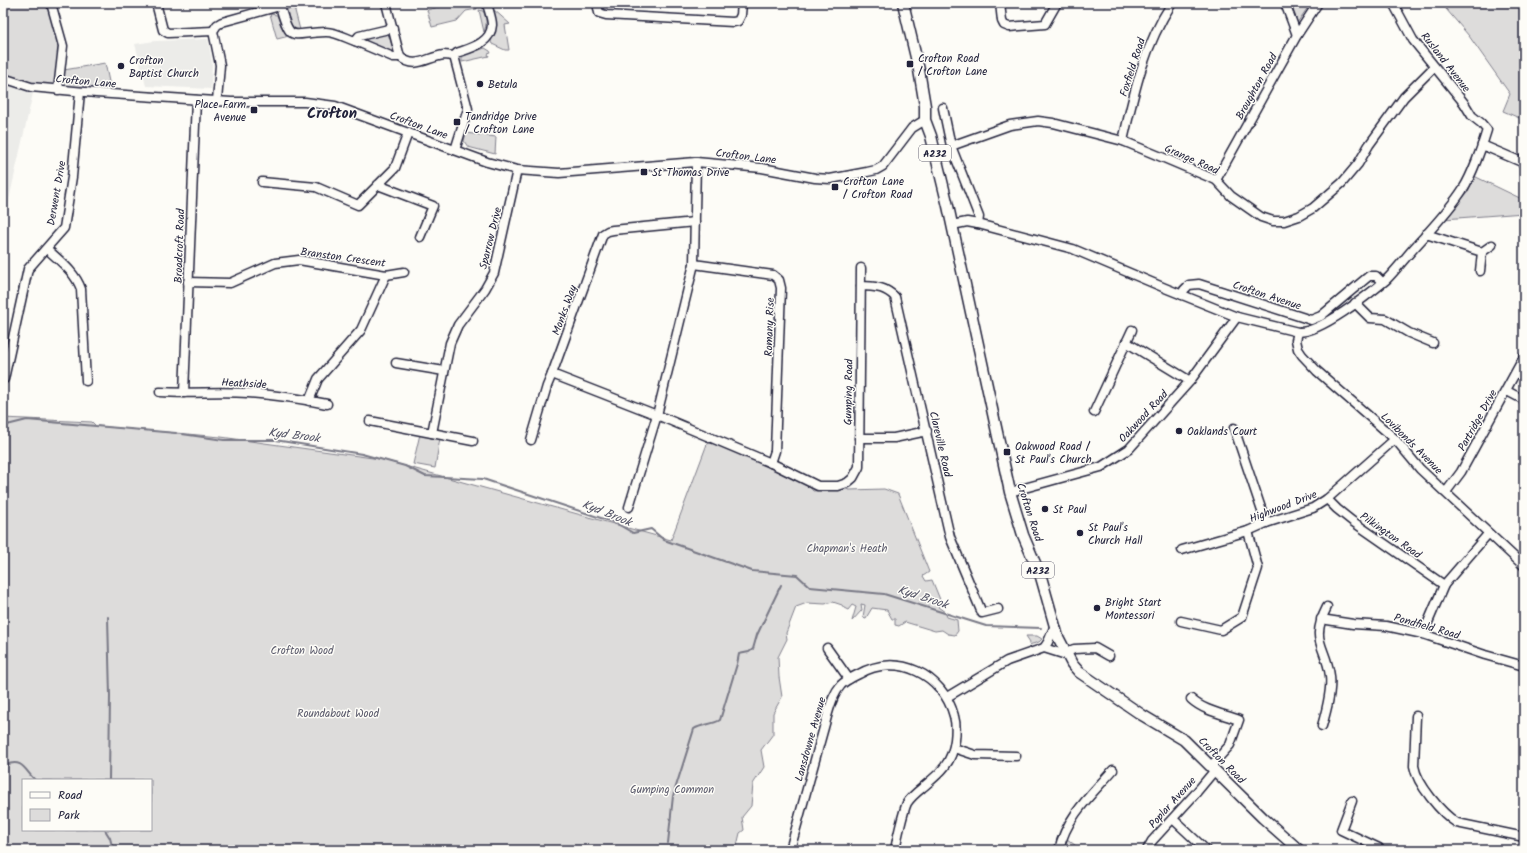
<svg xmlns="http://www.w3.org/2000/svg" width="1527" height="853" viewBox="0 0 1527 853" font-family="Kalam,sans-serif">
<rect width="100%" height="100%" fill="#fdfcf7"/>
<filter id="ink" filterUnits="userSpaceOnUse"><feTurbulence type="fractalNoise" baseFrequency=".025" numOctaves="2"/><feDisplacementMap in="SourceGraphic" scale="8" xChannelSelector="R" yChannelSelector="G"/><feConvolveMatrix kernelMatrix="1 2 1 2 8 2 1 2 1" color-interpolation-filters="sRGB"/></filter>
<g filter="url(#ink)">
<g fill="#ecece9">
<path d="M 208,39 L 212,62 L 211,89 L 146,86 L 135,44 L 155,41 Z"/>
<path d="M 3,84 L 33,93 L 3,226 Z"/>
</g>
<g fill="#dddcdb" stroke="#807f8b" fill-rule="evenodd">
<path d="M 3,3 L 47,3 L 59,46 L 55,87 L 25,85 L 3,75 Z"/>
<path d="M 454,3 L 475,3 L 477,9 L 466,11 L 457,21 L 432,27 L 427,10 Z"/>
<path d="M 1288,3 L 1311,3 L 1297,23 Z"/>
<path d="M 1441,3 L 1524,3 L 1524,120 L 1503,111 L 1510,94 L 1469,36 Z"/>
<path d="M 294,7 L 300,30 C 289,29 289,17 287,9 Z"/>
<path d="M 493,9 L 510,24 L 505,25 L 509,50 L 505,50 L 492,44 L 491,42 L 496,26 Z"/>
<path d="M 479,10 L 483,11 C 487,18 487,24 484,32 Z"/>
<path d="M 270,14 L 277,15 L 281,26 L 289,36 L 277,39 Z"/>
<path d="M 386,33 L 388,34 L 394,50 L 393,52 L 390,52 L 367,42 L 366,39 L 368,38 Z"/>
<path d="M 485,48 L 490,51 L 491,53 L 488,54 L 489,56 L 462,62 L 462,56 Z"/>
<path d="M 105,63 L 111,91 L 63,88 L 63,80 L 64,70 Z"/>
<path d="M 466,133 L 496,137 L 495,154 L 468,147 L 464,141 Z"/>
<path d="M 1474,176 L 1524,200 L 1524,213 L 1444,219 L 1468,192 Z"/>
<path d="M 3,418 L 92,422 L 96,426 L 221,437 L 380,459 L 671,540 L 707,444 L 715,442 L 742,455 L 743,457 L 745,458 L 749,455 L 771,465 L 772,468 L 778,469 L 780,472 L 794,480 L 796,479 L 810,487 L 813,491 L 844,488 L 849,490 L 884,489 L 898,494 L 929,572 L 923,576 L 926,581 L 932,580 L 941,602 L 938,607 L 945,612 L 947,617 L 957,620 L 958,631 L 955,635 L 948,634 L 942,630 L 935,631 L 905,622 L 899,626 L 895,625 L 895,619 L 892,619 L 887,610 L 872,608 L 866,618 L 863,617 L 865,605 L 861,604 L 862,610 L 852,621 L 856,607 L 852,605 L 848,610 L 844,608 L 842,605 L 833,602 L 825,604 L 807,603 L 796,607 L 786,633 L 787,639 L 778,657 L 779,677 L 782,697 L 773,713 L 773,734 L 761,750 L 764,767 L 753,784 L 751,806 L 742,817 L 744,830 L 740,833 L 736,850 L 3,850 ZM 23,780 L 151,780 L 151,830 L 23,830 Z"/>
<path d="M 420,434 L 440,438 L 435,468 L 413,464 Z"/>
<path d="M 1026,636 L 1037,636 L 1042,639 L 1039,642 L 1029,645 L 1030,642 Z"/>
<path d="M 1066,838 L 1081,850 L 1062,850 Z"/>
</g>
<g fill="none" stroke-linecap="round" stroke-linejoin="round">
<g stroke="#787885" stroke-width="2">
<path d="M 3,426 L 27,420 L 176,433"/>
<path d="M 182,434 L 224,440 L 275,440 L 362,454 L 405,466 L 425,476 L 483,479 L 616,523 L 633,533 L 651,529 L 664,540 L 752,571 L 797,575 L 810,587 L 884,594 L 986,626 L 1041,628"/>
<path d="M 108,617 L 110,696 L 109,780"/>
<path d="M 3,763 L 6,765 C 23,758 25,771 35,780"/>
<path d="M 105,830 L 110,838 L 113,850"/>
<path d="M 668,843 L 673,796 L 694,729 C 702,724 712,725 720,720 L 737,664 L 739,654 L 749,652 L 753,649 L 757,635 L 781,585"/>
</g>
<defs>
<g id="minor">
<path d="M 51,3 L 63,46 L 58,90"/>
<path d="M 156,3 L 163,30 L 168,33 L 213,31"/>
<path d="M 386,3 L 400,57 C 416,70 427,57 444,55 C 447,55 451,56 454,56 L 468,109 L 455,150"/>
<path d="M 597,3 L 599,13 L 606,15 L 733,22 L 738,21 L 741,15 L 742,3"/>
<path d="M 1000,3 L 1002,21 L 1004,25 L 1009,27 L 1045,24 L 1057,3"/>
<path d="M 1285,3 L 1297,35"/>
<path d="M 280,6 C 291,46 292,32 326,32 C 336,32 346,38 355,41 L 359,36 L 393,28"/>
<path d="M 355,41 L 393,57 L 400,57"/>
<path d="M 454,56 L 457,53 C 471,48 491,43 492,25 C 492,18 488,9 487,3"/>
<path d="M 3,78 L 31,87 L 96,93 L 231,102 L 305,102 L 335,106 L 487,162 L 517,170 L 559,173 L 696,162 L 762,168 L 815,178 L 830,179 L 867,172 L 876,170 L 883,166 L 912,128 L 925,120"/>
<path d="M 217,101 L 220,65 L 213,31 L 217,25 L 222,22 L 280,6 L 280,3"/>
<path d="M 943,108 L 951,146 L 979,217 L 978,224"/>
<path d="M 1123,141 C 1134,92 1144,46 1172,3"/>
<path d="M 1482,145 L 1524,163"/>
<path d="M 951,146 L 1010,125 L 1038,121 L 1053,123 L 1123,141 L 1164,158 L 1216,180 L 1231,196 L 1261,217 L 1273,221 L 1284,221 L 1299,216 L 1313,208 L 1342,183 L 1358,164 L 1369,145 L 1404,97 L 1434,67"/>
<path d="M 1216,180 L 1297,35 L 1318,3"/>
<path d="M 262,182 L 316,187 L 358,205 L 395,168 L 408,133"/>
<path d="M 378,185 L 433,206 L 420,237"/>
<path d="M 695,222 L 613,230 L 608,231 L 603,234 L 552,374 L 657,415 L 771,463 L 818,486 L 838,486 L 847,483 L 853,478 L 859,467 L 861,268"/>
<path d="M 952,225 L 967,222 L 978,224 L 1073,249 L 1165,288 L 1237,317 L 1298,332 C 1320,333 1368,295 1386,280 C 1396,270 1405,258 1414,248 C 1431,229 1449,211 1463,189 C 1472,175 1482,147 1487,130 L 1481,123 L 1472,116 L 1464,103 L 1413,40 L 1393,3"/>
<path d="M 1426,234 L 1482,252 L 1480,271"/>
<path d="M 47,249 C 60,261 75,272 81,289 L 86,381"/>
<path d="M 1482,252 L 1492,245"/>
<path d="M 694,264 L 773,275 L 779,280 L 781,288 L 775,451 L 771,463"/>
<path d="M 188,282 L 230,283 L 275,263 L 299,260 L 386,275 L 404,272"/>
<path d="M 861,286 C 875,287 884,286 895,297 L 950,537 L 982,613 L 998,609"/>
<path d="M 1182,295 L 1184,290 L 1189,285 L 1199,284 L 1311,320 L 1321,316 L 1369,276 L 1376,276 L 1382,282"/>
<path d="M 1355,303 L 1370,318 L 1385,319 L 1409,333 L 1433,343"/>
<path d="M 1298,332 L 1296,340 L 1298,349 L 1302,355 L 1317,371 L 1395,439 L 1420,469 L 1524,566"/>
<path d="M 1126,342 L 1190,381"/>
<path d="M 396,363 L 444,371"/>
<path d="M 4,379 L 28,269 L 64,228 L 72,177 L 80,92"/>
<path d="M 1507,391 L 1524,400"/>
<path d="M 160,392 C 189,394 219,391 248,393 C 275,395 302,399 327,404"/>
<path d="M 184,393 L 196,100"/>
<path d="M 309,401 L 318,379 L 361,330 L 386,275"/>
<path d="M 1094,412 L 1132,330"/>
<path d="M 370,421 L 473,441"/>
<path d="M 1234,428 L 1266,523"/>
<path d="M 432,433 L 450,343 L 458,325 L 485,289 L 494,273 L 517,170"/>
<path d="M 859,438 L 894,438 L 927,431"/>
<path d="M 531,440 L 547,386 L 552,374"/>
<path d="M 1010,492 L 1101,467 L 1129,449 L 1190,381 L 1237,317"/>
<path d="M 1446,492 L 1461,472 L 1524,357"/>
<path d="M 1327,499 L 1337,509 L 1352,521 L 1444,585"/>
<path d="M 629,507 L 657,415 L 694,264 L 696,162"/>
<path d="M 1182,550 L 1248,531 L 1266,523 L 1313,508 L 1327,499 L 1395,439"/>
<path d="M 1321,619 L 1353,624 L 1386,626 L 1423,634 L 1485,655 L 1524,666"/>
<path d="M 1181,621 L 1221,630 L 1242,617 L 1258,568 L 1248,531"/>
<path d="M 1423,634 L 1444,585 L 1488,534"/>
<path d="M 827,648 L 849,679"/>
<path d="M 1044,648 L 1063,654 L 1074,649 L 1095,648 L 1109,656"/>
<path d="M 947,697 L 1007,661 L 1044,648 L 1048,642 L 1055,625"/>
<path d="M 1191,699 C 1204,711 1223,714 1239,720 L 1230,745 L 1211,766"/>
<path d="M 1416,716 L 1414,766 C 1417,784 1441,813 1457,823 L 1524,837"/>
<path d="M 1322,726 C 1326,712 1332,691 1330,676 C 1326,645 1309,642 1327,607"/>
<path d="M 954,748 L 975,755 L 1016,756"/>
<path d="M 1352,801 L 1341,830 L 1379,848"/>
<path d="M 1173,819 L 1206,850"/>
<path d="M 790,850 L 828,713 C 831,703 834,693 841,685 C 846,680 853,677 859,674 C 897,652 943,674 954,716 C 956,723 956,732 955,740 C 952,764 940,773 922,788 C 917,792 911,797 907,803 C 903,812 897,839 895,850"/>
<path d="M 1059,850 C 1066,817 1092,794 1113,770"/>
<path d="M 1147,850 L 1152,841 L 1195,794 L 1215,770"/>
</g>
<path id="major" d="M 903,3 L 919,70 L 925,106 L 925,120 L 931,136 L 948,206 L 1010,492 L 1023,535 L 1041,577 L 1058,637 L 1072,664 L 1079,672 L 1142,715 L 1184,740 L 1263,818 L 1299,850"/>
</defs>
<use href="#minor" stroke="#22223b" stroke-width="11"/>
<use href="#major" stroke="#22223b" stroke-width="13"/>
<use href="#minor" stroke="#fdfcf7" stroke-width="8"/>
<use href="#major" stroke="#fdfcf7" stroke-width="10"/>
</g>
</g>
<g fill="#22223b" stroke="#fdfcf7" stroke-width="1.5">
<rect x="906" y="60" width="8" height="8" rx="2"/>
<circle cx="121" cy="66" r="4"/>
<circle cx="480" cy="84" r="4"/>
<rect x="250" y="106" width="8" height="8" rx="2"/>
<rect x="453" y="118" width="8" height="8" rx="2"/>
<rect x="640" y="168" width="8" height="8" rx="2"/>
<rect x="831" y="183" width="8" height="8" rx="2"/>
<circle cx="1179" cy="431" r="4"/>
<rect x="1003" y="448" width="8" height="8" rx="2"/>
<circle cx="1045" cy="509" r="4"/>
<circle cx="1080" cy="533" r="4"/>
<circle cx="1097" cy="608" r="4"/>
</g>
<g text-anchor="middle" stroke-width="3" stroke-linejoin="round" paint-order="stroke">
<g fill="#fdfcf7" stroke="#646373" stroke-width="1">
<rect x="919" y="145" width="32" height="16" rx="3"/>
<rect x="1022" y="562" width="32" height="16" rx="3"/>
</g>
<g font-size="10" font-weight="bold" fill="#22223b">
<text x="935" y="157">A232</text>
<text x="1038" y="574">A232</text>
</g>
<g font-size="11" fill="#22223b" stroke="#fdfcf7" text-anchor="start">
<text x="918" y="62">Crofton Road<tspan x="918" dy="13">/ Crofton Lane</tspan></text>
<text x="129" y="64">Crofton<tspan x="129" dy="13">Baptist Church</tspan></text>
<text x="488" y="88">Betula</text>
<text x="246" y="108" text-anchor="end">Place Farm<tspan x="246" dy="13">Avenue</tspan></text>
<text x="465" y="120">Tandridge Drive<tspan x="465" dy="13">/ Crofton Lane</tspan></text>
<text x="652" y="176">St Thomas Drive</text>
<text x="843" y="185">Crofton Lane<tspan x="843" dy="13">/ Crofton Road</tspan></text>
<text x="1187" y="435">Oaklands Court</text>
<text x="1015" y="450">Oakwood Road /<tspan x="1015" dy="13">St Paul's Church</tspan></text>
<text x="1053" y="513">St Paul</text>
<text x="1088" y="531">St Paul's<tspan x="1088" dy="13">Church Hall</tspan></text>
<text x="1105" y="606">Bright Start<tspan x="1105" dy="13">Montessori</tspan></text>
</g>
<g font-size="11" fill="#22223b" stroke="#fdfcf7">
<text transform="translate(1446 62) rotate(52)" y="4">Rusland Avenue</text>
<text transform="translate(1132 67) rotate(-72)" y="4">Foxfield Road</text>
<text transform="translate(86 81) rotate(5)" y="4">Crofton Lane</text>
<text transform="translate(1256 86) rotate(-61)" y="4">Broughton Road</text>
<text transform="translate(419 125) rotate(20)" y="4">Crofton Lane</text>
<text transform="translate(746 156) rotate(7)" y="4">Crofton Lane</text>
<text transform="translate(1192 159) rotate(24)" y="4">Grange Road</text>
<text transform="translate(56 193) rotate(-80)" y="4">Derwent Drive</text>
<text transform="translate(490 238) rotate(-76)" y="4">Sparrow Drive</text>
<text transform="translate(179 246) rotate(-88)" y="4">Broadcroft Road</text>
<text transform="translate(343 257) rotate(8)" y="4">Branston Crescent</text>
<text transform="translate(1267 295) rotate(18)" y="4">Crofton Avenue</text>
<text transform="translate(564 310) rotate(-70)" y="4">Monks Way</text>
<text transform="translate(769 327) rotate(-88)" y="4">Romany Rise</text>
<text transform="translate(244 383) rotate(3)" y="4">Heathside</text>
<text transform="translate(848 392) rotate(-89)" y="4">Gumping Road</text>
<text transform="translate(1143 416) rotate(-47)" y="4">Oakwood Road</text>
<text transform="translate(1477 420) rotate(-61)" y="4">Partridge Drive</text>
<text transform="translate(1412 443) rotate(45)" y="4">Lovibonds Avenue</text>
<text transform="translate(941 444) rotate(77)" y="4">Clareville Road</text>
<text transform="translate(1283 506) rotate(-21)" y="4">Highwood Drive</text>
<text transform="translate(1030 512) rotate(72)" y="4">Crofton Road</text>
<text transform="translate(1391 535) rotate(35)" y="4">Pilkington Road</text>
<text transform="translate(1427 626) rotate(16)" y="4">Pondfield Road</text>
<text transform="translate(810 739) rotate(-74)" y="4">Lansdowne Avenue</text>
<text transform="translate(1222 760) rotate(45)" y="4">Crofton Road</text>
<text transform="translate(1172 802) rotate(-48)" y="4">Poplar Avenue</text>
</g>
<g font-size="11" fill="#5a5a6b" stroke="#fdfcf7">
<text x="847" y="552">Chapman's Heath</text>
<text x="302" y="654">Crofton Wood</text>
<text x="338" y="717">Roundabout Wood</text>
<text x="672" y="793">Gumping Common</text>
</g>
<g font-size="12" font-style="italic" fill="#545466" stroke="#fdfcf7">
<text transform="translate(294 435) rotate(7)" y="4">Kyd Brook</text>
<text transform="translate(607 513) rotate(22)" y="4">Kyd Brook</text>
<text transform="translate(923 597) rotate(18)" y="4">Kyd Brook</text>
</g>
<g font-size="15" font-weight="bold" fill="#22223b" stroke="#fdfcf7">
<text x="332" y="118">Crofton</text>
</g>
</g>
<rect width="1527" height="853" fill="none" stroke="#fdfcf7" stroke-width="16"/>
<rect x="8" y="8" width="1511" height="837" fill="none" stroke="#22223b" stroke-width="1.5" filter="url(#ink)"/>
<rect x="22" y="779" width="130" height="52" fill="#fdfcf7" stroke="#a5a5ac"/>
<rect x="30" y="792" width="20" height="6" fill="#fdfcf7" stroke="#a5a5ac"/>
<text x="58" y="799" font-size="12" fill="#22223b">Road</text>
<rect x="30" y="809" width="20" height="12" fill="#dddcdb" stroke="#a5a5ac"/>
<text x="58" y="819" font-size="12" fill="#22223b">Park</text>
</svg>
